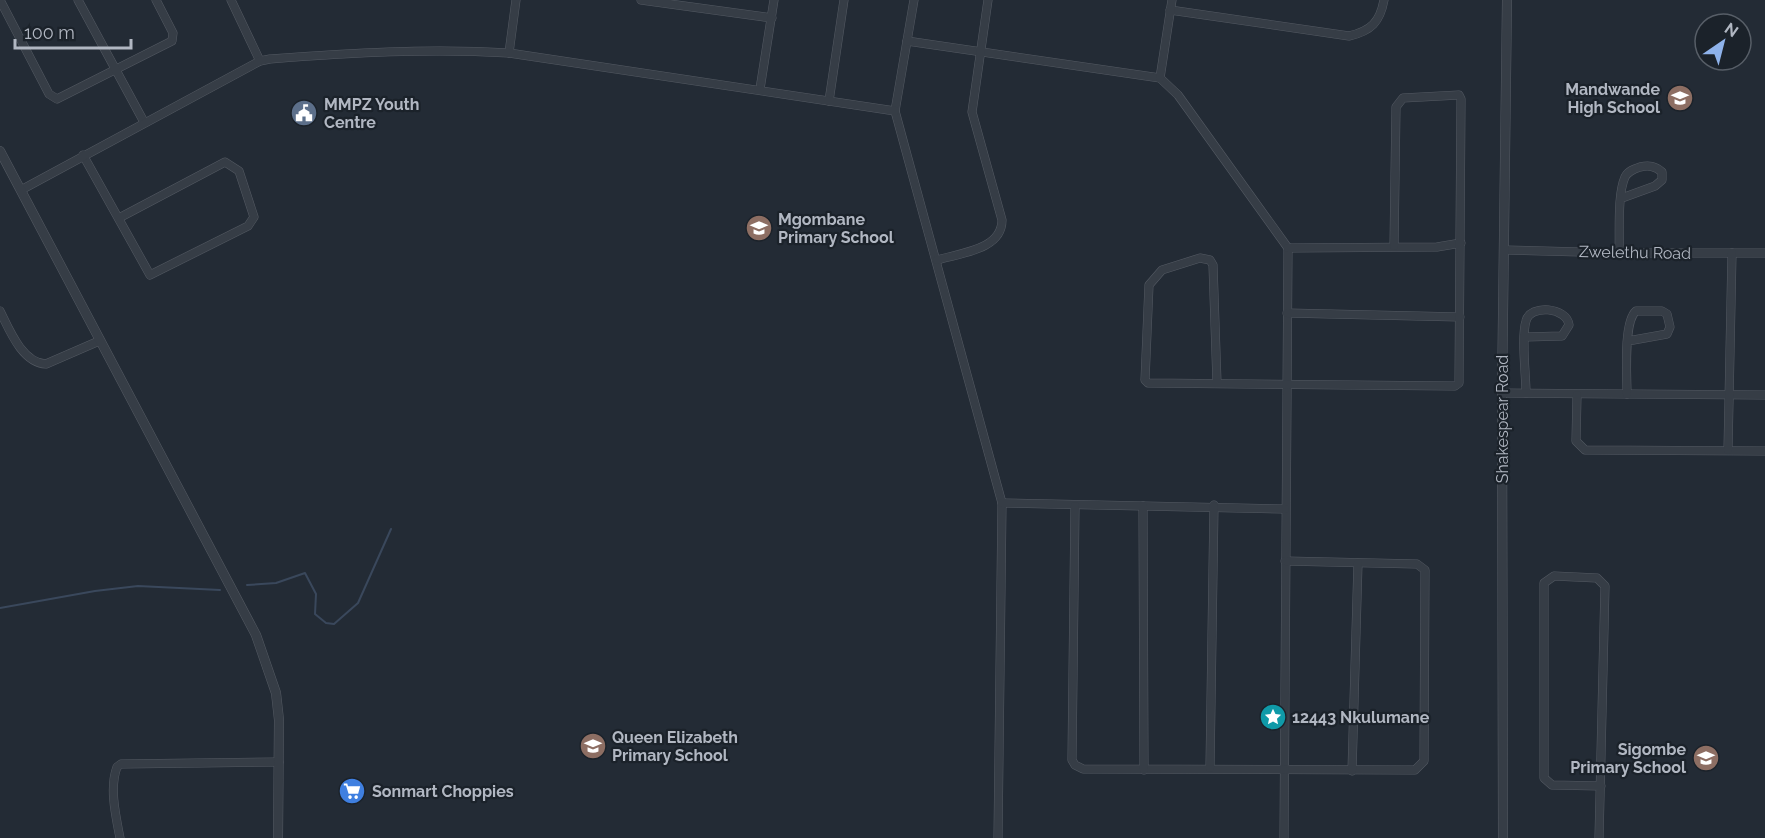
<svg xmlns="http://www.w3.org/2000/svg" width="1765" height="838" viewBox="0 0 1765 838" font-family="Raleway,sans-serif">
<rect width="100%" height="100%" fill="#232b35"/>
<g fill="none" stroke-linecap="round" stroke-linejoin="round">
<g stroke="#3a485c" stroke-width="2">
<path d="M 247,585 L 276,583 L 305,573 L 316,594 L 315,614 L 326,623 L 334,624 L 358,603 L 391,529"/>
<path d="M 0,608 L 95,591 L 138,586 L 220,590"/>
</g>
<defs>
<g id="minor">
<path d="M 0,0 L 49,94 L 57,99 L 172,41 L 173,33 L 156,0"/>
<path d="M 78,0 L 144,122"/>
<path d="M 231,0 L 260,61"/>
<path d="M 641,0 L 772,18"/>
<path d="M 914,0 L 895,111 L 1002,503 L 998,838"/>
<path d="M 1170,10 L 1349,36 C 1371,31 1380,22 1384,0"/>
<path d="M 907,41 L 1160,78 L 1178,95 L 1288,248 L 1284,838"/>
<path d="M 509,53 L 516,0"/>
<path d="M 1160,78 L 1172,0"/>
<path d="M 760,89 L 774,0"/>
<path d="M 829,101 L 844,0"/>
<path d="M 83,155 L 150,275 L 248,226 L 254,217 L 239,171 L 225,162 L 119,218"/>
<path d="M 21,190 L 260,61 L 270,59 C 350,53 428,48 509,53 L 895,111"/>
<path d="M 1288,248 L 1437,247 L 1461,243"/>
<path d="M 1505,250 L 1619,253 L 1765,253"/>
<path d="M 1619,253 C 1620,233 1617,195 1625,177 C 1628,171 1634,169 1640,167 C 1649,165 1655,166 1662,172 L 1662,180 L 1655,186 L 1622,198"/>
<path d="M 937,260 C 960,253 1002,250 1002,220 L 972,112 L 988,0"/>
<path d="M 0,311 C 9,329 22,363 46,364 L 99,341"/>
<path d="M 1287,313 L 1460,317"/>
<path d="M 1525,337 L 1562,336 L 1569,325 C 1567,307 1530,304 1526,321 C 1521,337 1526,375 1526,393"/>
<path d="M 1217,383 L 1213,265 L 1210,260 L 1200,258 L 1162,270 L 1149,285 L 1145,380 L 1148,383 L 1455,386 L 1459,383 L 1461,99 L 1459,95 L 1403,98 L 1396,107 L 1394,246"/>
<path d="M 1502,393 L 1765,395"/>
<path d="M 1627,394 C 1627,377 1623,322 1636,311 L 1662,311 L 1667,314 L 1670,327 L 1667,334 L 1628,341"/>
<path d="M 1577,395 L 1576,441 L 1585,450 L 1765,451"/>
<path d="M 1728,450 L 1732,253"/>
<path d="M 1002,503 L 1285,509"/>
<path d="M 1075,506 L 1072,760 L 1075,765 L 1083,769 L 1415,770 L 1424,761 L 1425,570 L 1417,564 L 1285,561"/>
<path d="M 1143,506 L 1144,770"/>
<path d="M 1210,768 L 1214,505"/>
<path d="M 1352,771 L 1358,563"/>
<path d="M 120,838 C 116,817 109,788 117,767 L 121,764 L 279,762"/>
<path d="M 1599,838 L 1605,586 L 1597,578 L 1554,576 L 1544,583 L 1544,778 L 1552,785 L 1601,786"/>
</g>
<g id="tertiary">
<path d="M 0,151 L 256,635 L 276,693 L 279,720 L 278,838"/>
<path d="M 1503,838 L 1502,393 L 1507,0"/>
</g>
</defs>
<use href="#minor" stroke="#545a63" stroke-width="9"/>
<use href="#tertiary" stroke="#545a63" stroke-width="10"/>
<use href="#minor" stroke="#363d46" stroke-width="8"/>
<use href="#tertiary" stroke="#363d46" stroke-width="9"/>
</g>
<defs>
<symbol id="school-disc" viewBox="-11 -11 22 22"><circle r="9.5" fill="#8d6e63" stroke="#1b222a"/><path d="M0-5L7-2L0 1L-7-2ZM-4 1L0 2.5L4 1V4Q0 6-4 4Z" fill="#fff"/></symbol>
<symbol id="civic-disc" viewBox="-11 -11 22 22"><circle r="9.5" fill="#5c6f8a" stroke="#1b222a"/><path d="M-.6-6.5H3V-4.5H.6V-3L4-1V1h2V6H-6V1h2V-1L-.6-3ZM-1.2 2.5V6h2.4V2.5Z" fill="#fff"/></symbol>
<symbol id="sight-disc" viewBox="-11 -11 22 22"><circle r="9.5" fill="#0f9aa8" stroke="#1b222a"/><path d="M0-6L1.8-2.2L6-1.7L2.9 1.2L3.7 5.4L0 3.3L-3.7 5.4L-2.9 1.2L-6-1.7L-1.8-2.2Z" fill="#fff"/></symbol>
<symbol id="supermarket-disc" viewBox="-11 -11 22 22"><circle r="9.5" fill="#3f7fe0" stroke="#1b222a"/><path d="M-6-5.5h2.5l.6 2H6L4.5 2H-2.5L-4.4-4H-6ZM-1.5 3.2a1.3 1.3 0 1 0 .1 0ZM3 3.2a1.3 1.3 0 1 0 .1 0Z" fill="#fff"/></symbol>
</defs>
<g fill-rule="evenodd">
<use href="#school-disc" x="1665" y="83" width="30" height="30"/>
<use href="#civic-disc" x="289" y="98" width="30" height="30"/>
<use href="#school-disc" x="744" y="213" width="30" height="30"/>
<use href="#sight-disc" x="1258" y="702" width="30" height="30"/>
<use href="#school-disc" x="578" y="731" width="30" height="30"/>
<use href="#school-disc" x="1691" y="743" width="30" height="30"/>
<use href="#supermarket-disc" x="337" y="776" width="30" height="30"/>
</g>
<g text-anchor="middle" stroke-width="4.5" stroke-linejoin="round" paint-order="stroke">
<g font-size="16" font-weight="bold" fill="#b1b7c2" stroke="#1b222a" text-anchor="start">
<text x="1660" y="95" text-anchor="end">Mandwande<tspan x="1660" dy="18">High School</tspan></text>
<text x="324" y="110">MMPZ Youth<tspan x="324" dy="18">Centre</tspan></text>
<text x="778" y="225">Mgombane<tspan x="778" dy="18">Primary School</tspan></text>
<text x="1292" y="723">12443 Nkulumane</text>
<text x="612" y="743">Queen Elizabeth<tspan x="612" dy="18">Primary School</tspan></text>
<text x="1686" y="755" text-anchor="end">Sigombe<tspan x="1686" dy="18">Primary School</tspan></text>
<text x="372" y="797">Sonmart Choppies</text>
</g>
<g font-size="16" fill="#b1b7c2" stroke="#1b222a">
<text transform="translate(1635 252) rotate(1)" y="6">Zwelethu Road</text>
<text transform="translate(1502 419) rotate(-90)" y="6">Shakespear Road</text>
</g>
</g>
<g transform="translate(1723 42) rotate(35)"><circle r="28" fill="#1b222a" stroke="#575e67" stroke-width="1.5"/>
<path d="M0-4.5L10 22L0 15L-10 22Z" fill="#8eb2ea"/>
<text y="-9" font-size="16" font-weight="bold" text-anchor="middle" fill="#b1b7c2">N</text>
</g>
<path d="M15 39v9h116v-9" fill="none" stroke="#b1b7c2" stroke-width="3"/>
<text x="24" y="39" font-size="18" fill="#b1b7c2" stroke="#1b222a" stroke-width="4.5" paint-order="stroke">100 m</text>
</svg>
